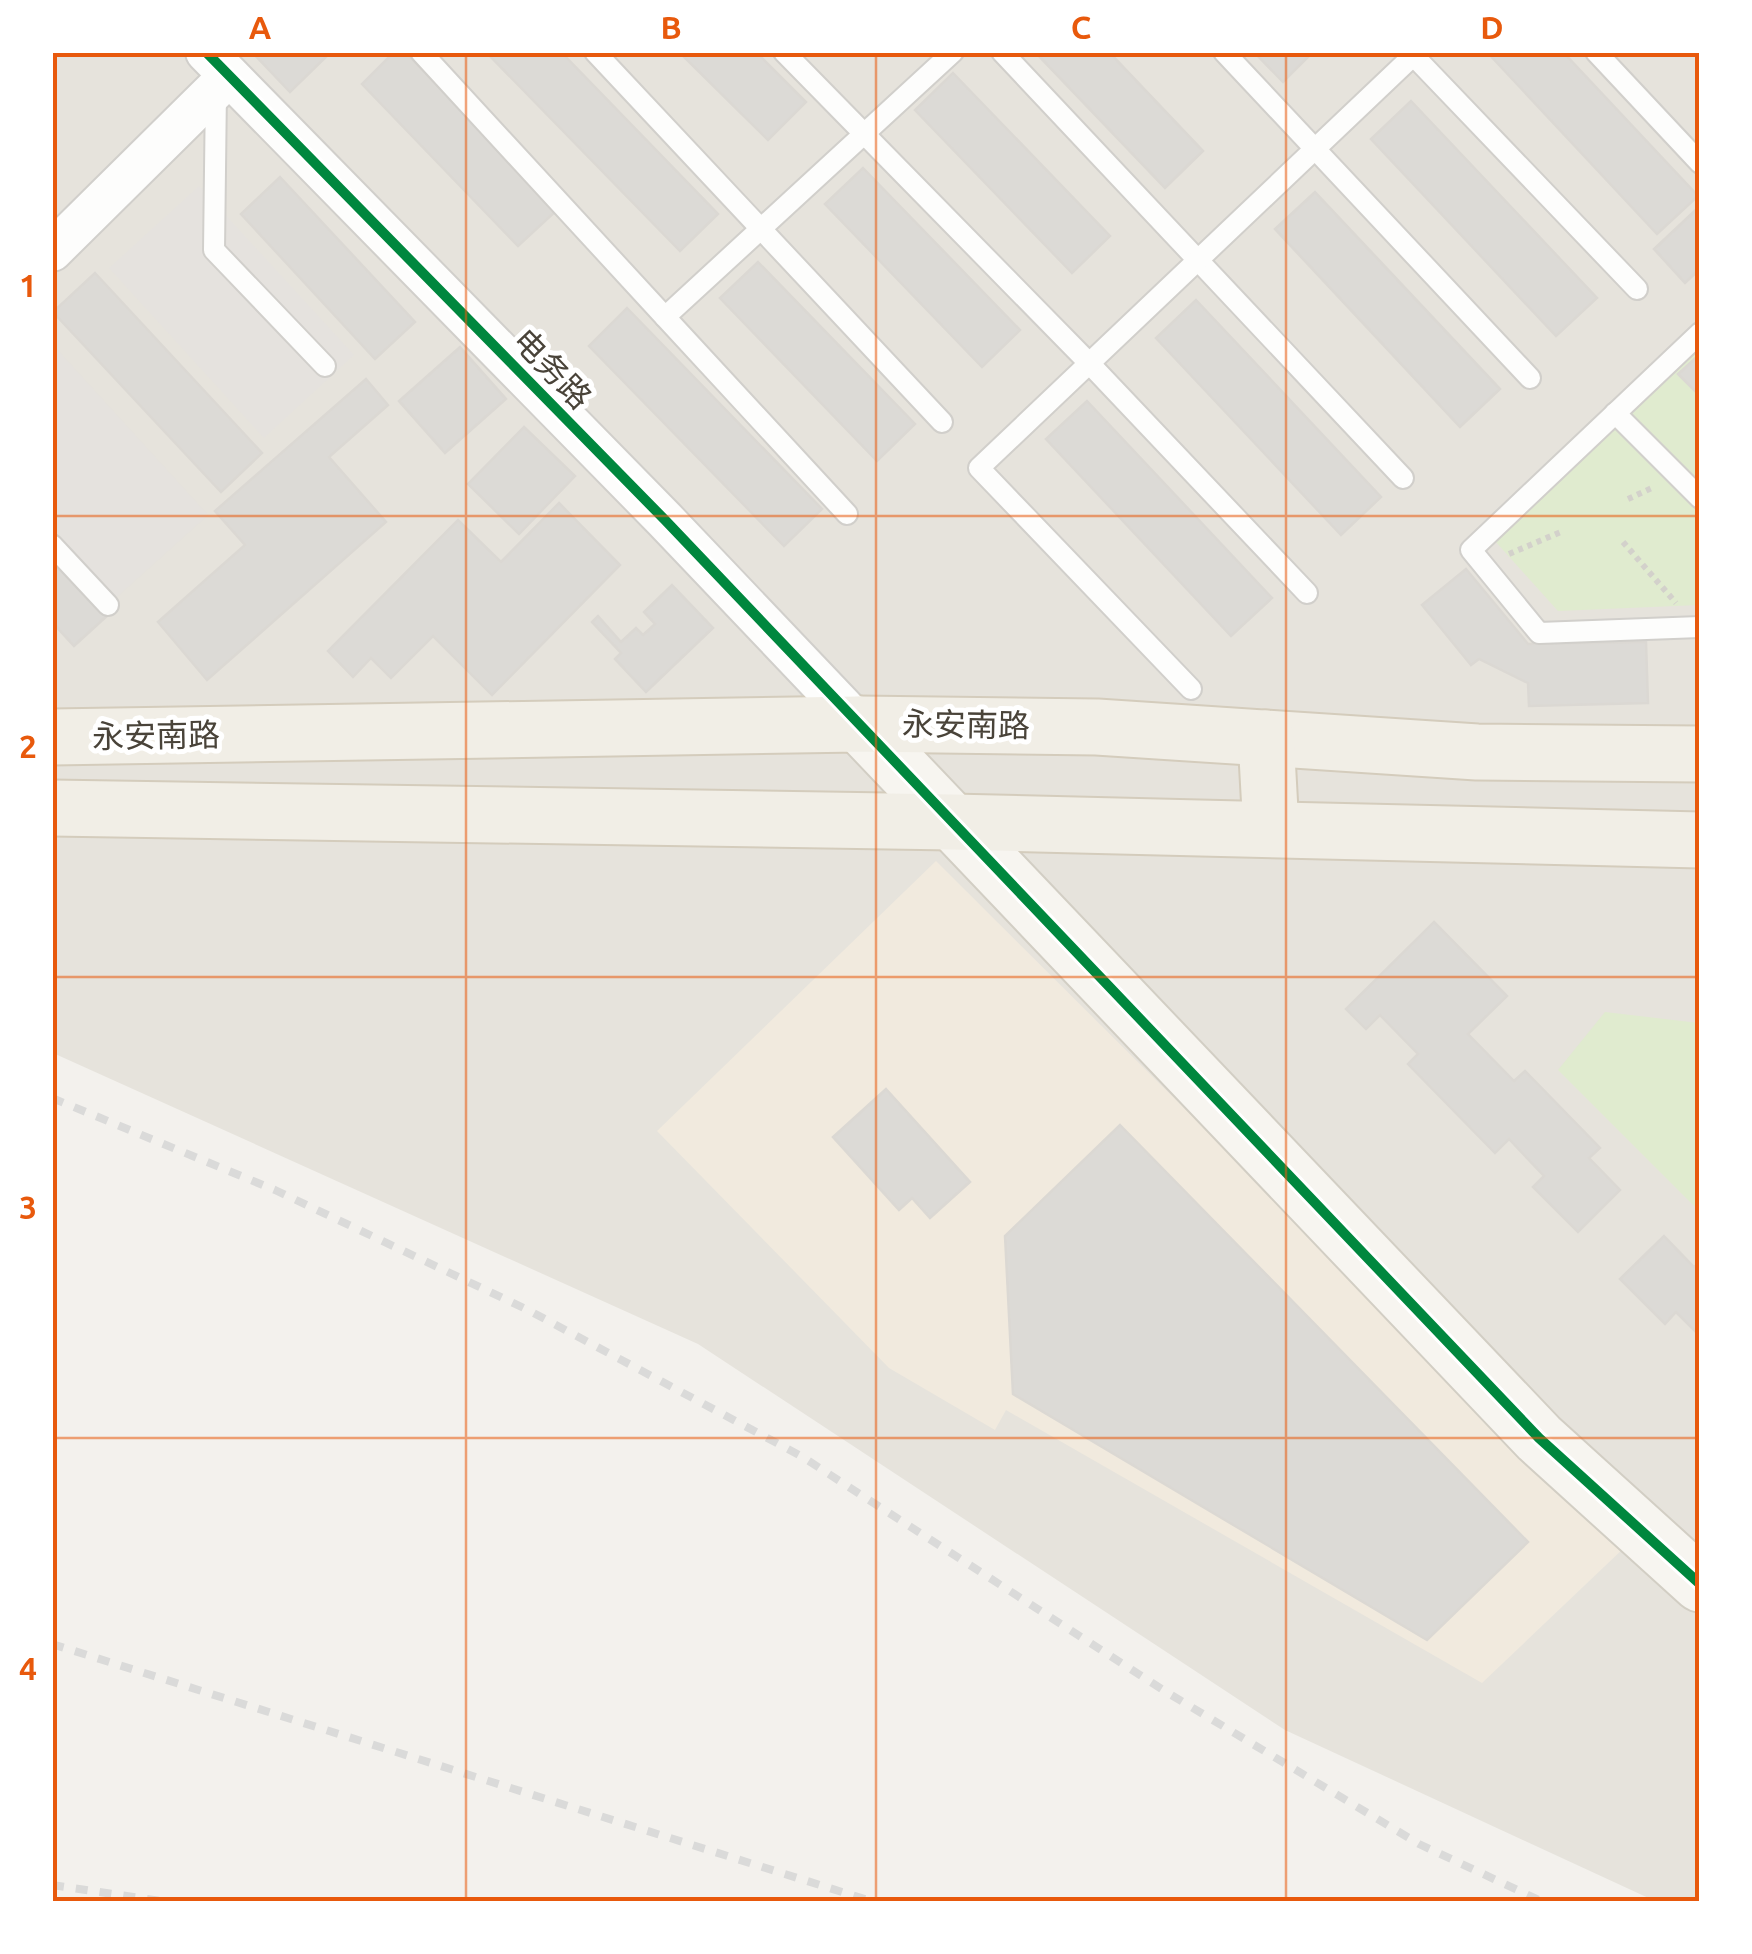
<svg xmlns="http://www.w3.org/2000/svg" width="1752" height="1954" viewBox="0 0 1752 1954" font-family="Ubuntu,'Noto Sans SC',sans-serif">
<rect width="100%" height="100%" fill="#f3f1ed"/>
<path fill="#e6e3dc" d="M 53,53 L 1699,53 L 1699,1901 L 1655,1901 L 1285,1730 L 698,1344 L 53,1053 Z"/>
<path fill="#f1eade" d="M 936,861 L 1625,1547 L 1482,1683 L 1006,1410 L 995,1430 L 889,1368 L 657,1131 Z"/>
<g fill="#e0ebcf">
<path d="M 1699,346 L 1699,605 L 1558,611 L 1495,541 Z"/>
<path d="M 1605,1012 L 1699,1023 L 1699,1211 L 1558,1070 Z"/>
</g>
<g fill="#e5e2de">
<path d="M 199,186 L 354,355 L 264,438 L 109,268 Z"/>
<path d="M 53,345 L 208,515 L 108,605 L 53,545 Z"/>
</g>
<g fill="#dcdad6" stroke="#dbd8d3" stroke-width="2.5">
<path d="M 252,52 L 331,52 L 290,92 Z"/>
<path d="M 394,52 L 405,52 L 557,210 L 518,246 L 362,84 Z"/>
<path d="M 486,52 L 561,52 L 718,214 L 680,251 Z"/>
<path d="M 679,52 L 756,52 L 806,102 L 768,140 Z"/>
<path d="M 1035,52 L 1109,52 L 1203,151 L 1165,188 Z"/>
<path d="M 1254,52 L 1313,52 L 1283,82 Z"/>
<path d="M 1487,52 L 1563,52 L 1698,196 L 1657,234 Z"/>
<path d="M 953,73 L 1110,236 L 1072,273 L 915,110 Z"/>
<path d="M 1411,101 L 1597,298 L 1556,336 L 1371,139 Z"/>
<path d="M 863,168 L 1020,330 L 982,367 L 825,204 Z"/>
<path d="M 280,177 L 415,322 L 375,359 L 241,214 Z"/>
<path d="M 1315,192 L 1500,389 L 1460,427 L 1275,229 Z"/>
<path d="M 1700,206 L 1700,269 L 1685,283 L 1654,249 Z"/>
<path d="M 758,262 L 915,424 L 877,461 L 720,298 Z"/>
<path d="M 95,273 L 262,453 L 221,492 L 53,312 Z"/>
<path d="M 1196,300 L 1381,497 L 1341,535 L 1156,338 Z"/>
<path d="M 627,308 L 822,509 L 784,546 L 589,346 Z"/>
<path d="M 460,347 L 506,399 L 445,453 L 399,401 Z"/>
<path d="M 1700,354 L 1700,396 L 1678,374 Z"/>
<path d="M 366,379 L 388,405 L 329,457 L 386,522 L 207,680 L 158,622 L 245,545 L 215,511 Z"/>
<path d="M 1087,401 L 1272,598 L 1231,636 L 1046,439 Z"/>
<path d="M 524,427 L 575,476 L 519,534 L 468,484 Z"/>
<path d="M 559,503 L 620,565 L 492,695 L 433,636 L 391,678 L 371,658 L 353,677 L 328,651 L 458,520 L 501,562 Z"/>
<path d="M 52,555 L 107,616 L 74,646 L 52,622 Z"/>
<path d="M 1466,569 L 1528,644 L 1646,642 L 1648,703 L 1529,706 L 1528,683 L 1479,659 L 1471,665 L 1422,605 Z"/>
<path d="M 672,585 L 713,628 L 646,692 L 615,659 L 621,653 L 592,622 L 598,616 L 621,642 L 636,628 L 643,635 L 655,624 L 644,612 Z"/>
<path d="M 1434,922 L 1507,996 L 1468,1034 L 1514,1081 L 1525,1071 L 1600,1148 L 1589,1158 L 1620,1190 L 1578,1232 L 1533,1187 L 1544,1176 L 1509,1139 L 1495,1153 L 1408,1064 L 1418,1054 L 1380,1015 L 1366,1029 L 1346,1009 Z"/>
<path d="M 886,1089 L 970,1182 L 930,1218 L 912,1198 L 899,1210 L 833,1137 Z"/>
<path d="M 1120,1125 L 1528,1542 L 1427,1640 L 1013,1394 L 1005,1236 Z"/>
<path d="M 1664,1236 L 1694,1267 L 1700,1262 L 1700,1336 L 1676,1312 L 1665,1324 L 1620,1279 Z"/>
</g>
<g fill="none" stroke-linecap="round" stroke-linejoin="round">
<defs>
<g id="lane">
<path d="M 421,52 L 665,317 L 953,52"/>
<path d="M 595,52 L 942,422"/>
<path d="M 784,52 L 1089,363 L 1307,593"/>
<path d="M 1002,52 L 1403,478"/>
<path d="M 1224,52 L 1530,378"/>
<path d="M 1410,52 L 1637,289"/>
<path d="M 1596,52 L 1700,163"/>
<path d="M 216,90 L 214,250 L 325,366"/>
<path d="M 665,317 L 847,514"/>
<path d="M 1700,333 L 1471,550 L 1539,633 L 1700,627"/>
<path d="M 1615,413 L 1700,498"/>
<path d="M 52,545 L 108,605"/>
<path d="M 1191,689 L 979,468 L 1417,52"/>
</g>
<g id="street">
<path d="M 206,52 L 665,520 L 859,724"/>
<path d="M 52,251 L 229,76"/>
</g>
<path id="secondary" d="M 859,724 L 1539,1438 L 1700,1584"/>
<g id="primary">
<path d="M 52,737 L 859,724 L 1097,727 L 1477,752 L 1700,754"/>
<path d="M 1266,738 L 1271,829"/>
<path d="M 52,808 L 952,822 L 1700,840"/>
</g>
</defs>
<use href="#lane" stroke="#d1cfcb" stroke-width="24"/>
<use href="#street" stroke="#d1cfcb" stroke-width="44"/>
<use href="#secondary" stroke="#d2cec4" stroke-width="59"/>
<use href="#primary" stroke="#d4ccbc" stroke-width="59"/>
<g stroke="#d3d1cb" stroke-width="6" stroke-dasharray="5 5" stroke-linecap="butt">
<path d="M 1628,499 L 1654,487"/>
<path d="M 1623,542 L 1676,603"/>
<path d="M 1509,554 L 1563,531"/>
</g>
<use href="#lane" stroke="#fdfdfc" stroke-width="20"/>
<use href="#street" stroke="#fdfdfc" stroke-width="40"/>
<use href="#secondary" stroke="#f7f5f0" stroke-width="55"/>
<use href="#primary" stroke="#f1eee6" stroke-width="55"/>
<g stroke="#dadad9" stroke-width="8" stroke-dasharray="12 12" stroke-linecap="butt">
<path d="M 52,1098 L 275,1190 L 528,1310 L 801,1456 L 1163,1690 L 1419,1844 L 1543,1902"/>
<path d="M 52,1644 L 874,1902"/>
<path d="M 52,1885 L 167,1902"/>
</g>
<defs>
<path id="cycleway" d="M 206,52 L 665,520 L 1539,1438 L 1700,1584"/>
</defs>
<use href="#cycleway" stroke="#fff" stroke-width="16"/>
<use href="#cycleway" stroke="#00873e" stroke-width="10"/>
</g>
<path fill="none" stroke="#e8590c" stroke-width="2.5" stroke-opacity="0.55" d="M 466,52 L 466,1902M 876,52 L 876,1902M 1286,52 L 1286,1902M 52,516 L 1700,516M 52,977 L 1700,977M 52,1438 L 1700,1438"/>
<g text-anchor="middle" stroke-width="10" stroke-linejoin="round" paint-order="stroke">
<g font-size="32" fill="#494339" stroke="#fff">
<text transform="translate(552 369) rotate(46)" y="11">电务路</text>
<text transform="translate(966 725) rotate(1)" y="11">永安南路</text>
<text transform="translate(156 736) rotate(-1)" y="11">永安南路</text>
</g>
</g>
<rect width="1752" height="1954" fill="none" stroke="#ffffff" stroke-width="110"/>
<rect x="55" y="55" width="1642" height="1844" fill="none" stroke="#e8590c" stroke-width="4"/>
<g font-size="32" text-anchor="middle" font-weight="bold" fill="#e8590c">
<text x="260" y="39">A</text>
<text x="671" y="39">B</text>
<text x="1081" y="39">C</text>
<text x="1492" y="39">D</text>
<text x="28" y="297">1</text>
<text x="28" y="758">2</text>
<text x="28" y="1219">3</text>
<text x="28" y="1680">4</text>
</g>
</svg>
